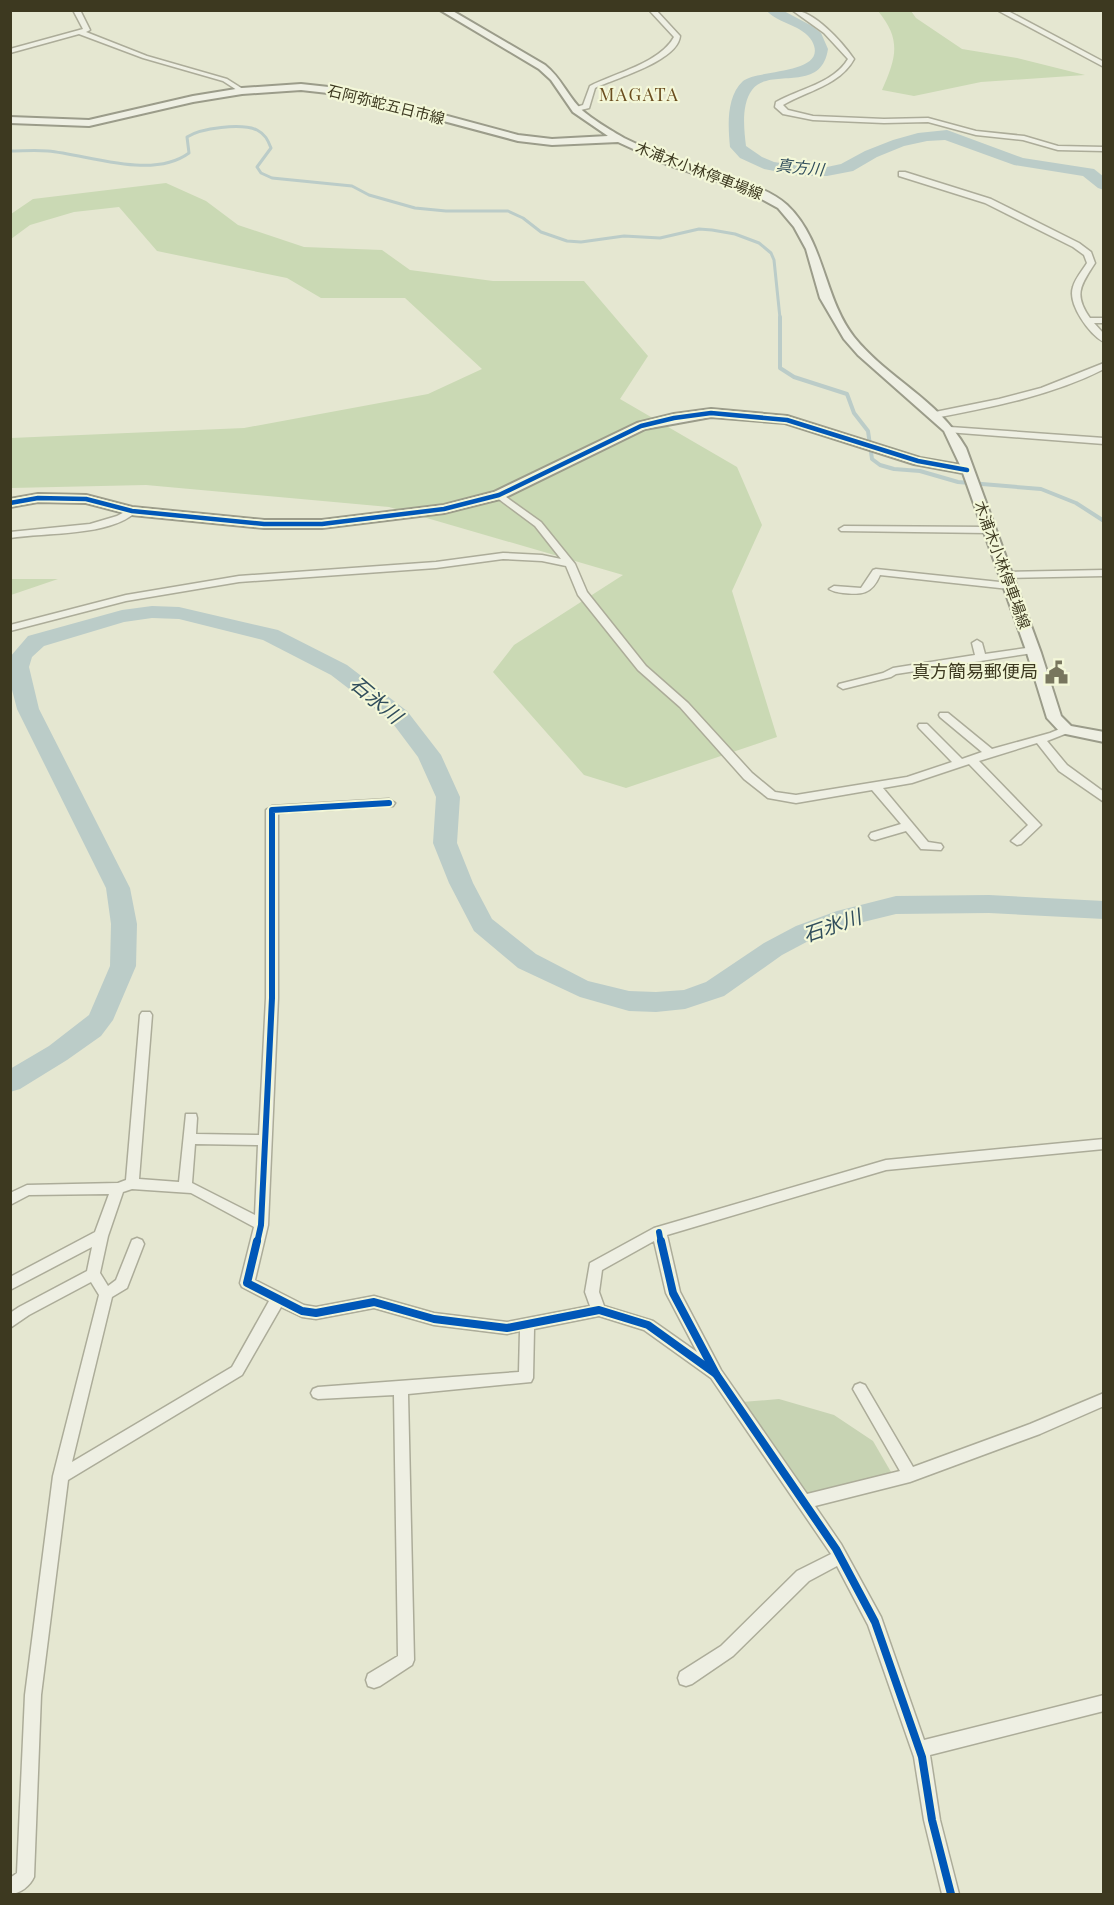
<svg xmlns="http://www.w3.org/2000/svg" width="1114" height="1905" viewBox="0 0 1114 1905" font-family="'Playfair Display','Noto Sans JP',serif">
<rect width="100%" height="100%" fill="#e5e7d1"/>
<g fill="#cad9b4">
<path d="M 878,11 L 911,11 L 916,18 L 962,49 L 1017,58 L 1085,75 L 981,82 L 914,96 L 882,90 C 896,58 902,40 878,11 Z"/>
<path d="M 166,183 L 206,201 L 238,225 L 304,247 L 382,250 L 410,270 L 493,281 L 584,281 L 648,356 L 620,399 L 737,467 L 762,525 L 732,591 L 777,737 L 626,788 L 584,775 L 493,672 L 514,645 L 623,575 L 389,507 L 146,485 L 11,488 L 11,438 L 244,428 L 428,394 L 482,369 L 405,298 L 321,298 L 287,278 L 157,251 L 119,207 L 74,212 L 30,225 L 11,239 L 11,214 L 33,199 Z"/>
<path d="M 11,579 L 58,579 L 11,595 Z"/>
</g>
<path fill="#c7d3b3" d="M 779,1399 L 834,1415 L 873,1441 L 891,1472 L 800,1504 L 742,1402 Z"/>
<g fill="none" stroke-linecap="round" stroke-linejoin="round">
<path stroke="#bbccc8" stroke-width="3" d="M 10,151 C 22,151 35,150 48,151 C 90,155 152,180 189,153 L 187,137 C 201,128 241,123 257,130 C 265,134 268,140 271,148 L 257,167 L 261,173 L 272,178 L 352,186 L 369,195 L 415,208 L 446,211 L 508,211 L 523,218 L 541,232 L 567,241 L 581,242 L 624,236 L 660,238 L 699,229 L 712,230 L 735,234 L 759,243 L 771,253 L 774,260 L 780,318"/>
<path stroke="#bbccc8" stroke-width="4" d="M 780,317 L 780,368 L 794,377 L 847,394 L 854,413 L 868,431 L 872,459 L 880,465 L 894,469 L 920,471 L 958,482 L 1041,489 L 1076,503 L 1104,521"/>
<g fill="#bbccc8" fill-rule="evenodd">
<path d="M 766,10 L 782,10 L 812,26 L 821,33 L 828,49 C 821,95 770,66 752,90 C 741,105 744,129 746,146 L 762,157 L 774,162 L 800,166 L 827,167 L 841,164 L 865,151 L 893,140 L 918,133 L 947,130 L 1023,158 L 1094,169 L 1104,177 L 1104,190 L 1098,188 L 1083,176 L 1014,165 L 945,140 L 927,141 L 904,146 L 877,157 L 853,171 L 827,176 L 800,176 L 764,169 L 740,158 L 730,147 C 728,126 726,97 743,81 C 758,69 830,75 812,41 C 803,25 778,24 766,10 Z"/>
<path d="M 152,606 L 179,607 L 278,630 L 347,665 L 407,711 L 441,755 L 460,797 L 457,843 L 473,883 L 492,919 L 536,954 L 588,981 L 629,991 L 656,992 L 684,990 L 706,982 L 764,943 L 796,926 L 837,911 L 896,896 L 989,895 L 1104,901 L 1104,919 L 989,913 L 896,914 L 851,925 L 814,938 L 782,955 L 724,996 L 685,1009 L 656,1012 L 629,1011 L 580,997 L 518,968 L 474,931 L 449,883 L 433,843 L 436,797 L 418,757 L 391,721 L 331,675 L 263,640 L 179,619 L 152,618 L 124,622 L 44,646 L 32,657 L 29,667 L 39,709 L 130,888 L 137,924 L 136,966 L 113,1020 L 101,1036 L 67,1060 L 20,1089 L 10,1092 L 10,1069 L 49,1046 L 89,1015 L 110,966 L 111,924 L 106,888 L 17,709 L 10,682 L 10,657 L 28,636 L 122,610 Z"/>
</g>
<defs>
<g id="street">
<path d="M 73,10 L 80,10 L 90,30 L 86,32 L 147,56 L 227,79 L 246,91 L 240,92 L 223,81 L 143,58 L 79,34 L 10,53 L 10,49 L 83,29 Z"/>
<path d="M 649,10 L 656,10 L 680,36 C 678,61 616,78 595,88 L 589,108 L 573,112 L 573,108 L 583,105 L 590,86 C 615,73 660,63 674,37 Z"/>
<path d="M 792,10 C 814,10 842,42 854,59 C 840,85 807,91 783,105 L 788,110 L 813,116 L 884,119 L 928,118 L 976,131 L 1024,136 L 1058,146 L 1104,147 L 1104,151 L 1058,150 L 1023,140 L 976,135 L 928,122 L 884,123 L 813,120 L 783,114 L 775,107 L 776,102 C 799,89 834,83 848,59 L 824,33 Z"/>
<path d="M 997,10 L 1006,10 L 1104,62 L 1104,67 Z"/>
<path d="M 899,172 L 905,172 L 991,199 L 1079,243 L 1091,252 L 1095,263 C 1081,285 1073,294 1090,318 L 1104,318 L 1104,323 L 1094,323 L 1104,334 L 1104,342 C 1090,335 1067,304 1073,287 C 1075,279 1082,271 1087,263 L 1084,255 L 1073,247 L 985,203 L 899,176 Z"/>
<path d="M 1104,363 L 1104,369 C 1051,396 992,407 935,418 L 931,415 L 935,412 L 999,399 L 1041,388 Z"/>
<path d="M 950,427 L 1104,438 L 1104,444 L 947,432 L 947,428 Z"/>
<path d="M 499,492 L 541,522 L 575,564 L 587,592 L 646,666 L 688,703 L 752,773 L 775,792 L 796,795 L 907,777 L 952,762 L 919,728 L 918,726 L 919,724 L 927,724 L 962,759 L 982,752 L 940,717 L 939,715 L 940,713 L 948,713 L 992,749 L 1050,733 L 1062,728 L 1070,728 L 1071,730 L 1070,732 L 1047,741 L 1067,765 L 1104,792 L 1104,802 L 1059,771 L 1037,743 L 979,761 L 1041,825 L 1021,844 L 1017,845 L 1011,841 L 1028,825 L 969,764 L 912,783 L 883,788 L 928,842 L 941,844 L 943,847 L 941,850 L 921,849 L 906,831 L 875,840 L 871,839 L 869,836 L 871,833 L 901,824 L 872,790 L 796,803 L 768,798 L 744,779 L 680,707 L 638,670 L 578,595 L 566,566 L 542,561 L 503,559 L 436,568 L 239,582 L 126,601 L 10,631 L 10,625 L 126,595 L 239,576 L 436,562 L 503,553 L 542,555 L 561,559 L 535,526 L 496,497 L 496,493 Z"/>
<path d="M 132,508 L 137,511 C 110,537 46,532 10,538 L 10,532 L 90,524 L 117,516 Z"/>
<path d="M 844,526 L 988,527 L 993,530 L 988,533 L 841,531 L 839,529 Z"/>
<path d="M 876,569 L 1009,583 L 1014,586 L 1009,589 L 880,575 C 872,594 862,595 843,593 C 837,592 834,592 829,589 L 834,586 L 861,588 L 873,570 Z"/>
<path d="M 1104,570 L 1104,576 L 1005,578 L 1000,575 L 1005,572 Z"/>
<path d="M 977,640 L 982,643 L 985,654 L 1033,647 L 1038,650 L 1033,653 L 896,674 L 891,677 L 843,689 L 838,686 L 839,684 L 883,673 L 893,668 L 975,655 L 972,643 Z"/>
<path d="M 389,799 L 395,803 L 393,806 L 278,813 L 278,998 L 268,1225 L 255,1280 L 304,1305 L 316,1307 L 374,1296 L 434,1313 L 507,1322 L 590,1306 L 585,1292 L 590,1263 L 654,1228 L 886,1160 L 1104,1139 L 1104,1149 L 886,1170 L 667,1235 L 680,1292 L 721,1370 L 807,1494 L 900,1471 L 853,1389 L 855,1385 L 860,1383 L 865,1385 L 913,1467 L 1030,1424 L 1104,1393 L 1104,1406 L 1040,1434 L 910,1482 L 815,1506 L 841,1544 L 881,1617 L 924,1740 L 1104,1695 L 1104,1711 L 930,1755 L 940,1820 L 959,1894 L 942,1894 L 924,1820 L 914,1757 L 868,1625 L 837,1566 L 809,1581 L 733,1656 L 692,1684 L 686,1686 L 680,1684 L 678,1678 L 680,1672 L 721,1646 L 797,1571 L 831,1554 L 711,1378 L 644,1330 L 599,1316 L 534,1329 L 533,1378 L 531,1382 L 408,1394 L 414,1660 L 412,1665 L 380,1686 L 374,1688 L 368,1686 L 366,1680 L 368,1674 L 398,1656 L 394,1395 L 318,1399 L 313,1397 L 311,1393 L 313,1389 L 318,1387 L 519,1372 L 520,1331 L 507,1334 L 434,1325 L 374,1308 L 316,1319 L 302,1317 L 281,1307 L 242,1375 L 68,1480 L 41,1695 L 34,1877 C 30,1886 20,1894 10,1894 L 10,1878 L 17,1873 L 25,1695 L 53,1476 L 99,1295 L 91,1282 L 29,1315 L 10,1328 L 10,1313 L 19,1307 L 87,1271 L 92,1247 L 10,1290 L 10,1277 L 95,1232 L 109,1194 L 29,1195 L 10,1205 L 10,1193 L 27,1185 L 118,1183 L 126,1180 L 140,1015 L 142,1012 L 150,1012 L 152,1015 L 139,1179 L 179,1182 L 186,1114 L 196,1114 L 197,1118 L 196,1134 L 259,1135 L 266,998 L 266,810 L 272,806 ZM 195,1144 L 258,1145 L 255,1215 L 192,1183 ZM 132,1189 L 191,1193 L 254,1227 L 240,1283 L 242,1287 L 269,1301 L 232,1367 L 72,1462 L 112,1297 L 127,1288 L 144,1244 L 142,1240 L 137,1238 L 132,1240 L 116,1280 L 108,1286 L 100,1273 L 108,1236 L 123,1192 ZM 654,1241 L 666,1293 L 697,1352 L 653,1321 L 604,1306 L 599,1292 L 602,1270 Z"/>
</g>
<path id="secondary" d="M 440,10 L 451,10 L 545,65 C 561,78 566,93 579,107 C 588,117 612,131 624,138 C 640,146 657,153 674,160 C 706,172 762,182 787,205 C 825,241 823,297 854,337 C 888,379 938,399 966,448 L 1041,653 L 1061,716 L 1071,726 L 1104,732 L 1104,742 L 1061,733 L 1047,718 L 1027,653 L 963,473 L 914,464 L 785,423 L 711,417 L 645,429 L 504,498 L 444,513 L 322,528 L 264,528 L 132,515 L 86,503 L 38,502 L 10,507 L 10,499 L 38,494 L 86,495 L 132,507 L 264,520 L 322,520 L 444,505 L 494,492 L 637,423 L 674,414 L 711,409 L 787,416 L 920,458 L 960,465 L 944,431 L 858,355 L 844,339 L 820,298 L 806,249 L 794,227 L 778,208 L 747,191 L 666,164 L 618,142 L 552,145 L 518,141 L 346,95 L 301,90 L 242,94 L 193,102 L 89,126 L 10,123 L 10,117 L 89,120 L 193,96 L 242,88 L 301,84 L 347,89 L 518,135 L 552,139 L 608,136 L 573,112 L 551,80 L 539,69 Z"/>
</defs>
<use href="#street" stroke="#acac99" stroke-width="3"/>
<use href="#secondary" stroke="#9b9c8a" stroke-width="4"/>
<use href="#street" fill="#eeefe3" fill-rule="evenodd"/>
<use href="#secondary" fill="#eeefe3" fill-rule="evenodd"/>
<defs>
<path id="cycleway-far2" d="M 10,503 L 38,498 L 86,499 L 132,511 L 264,524 L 322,524 L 444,509 L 499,495 L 641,426 L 674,418 L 711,413 L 787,420 L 918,461 L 967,470"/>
<g id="cycleway-far1">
<path d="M 659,1232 L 661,1243"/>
<path d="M 257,1243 L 261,1225 L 272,998 L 272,810 L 389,803"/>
</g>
<g id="cycleway">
<path d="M 257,1241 L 247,1283 L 302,1311 L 316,1313 L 374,1302 L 434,1319 L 507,1328 L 599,1310 L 648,1325 L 716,1374"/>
<path d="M 661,1241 L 673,1293 L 716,1374 L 836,1549 L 875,1622 L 922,1757 L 932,1820 L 951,1894"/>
</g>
</defs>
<use href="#cycleway-far2" stroke="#f3f7d8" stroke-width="8"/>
<use href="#cycleway-far1" stroke="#f3f7d8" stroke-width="10"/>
<use href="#cycleway" stroke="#f3f7d8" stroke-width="11"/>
<use href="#cycleway-far2" stroke="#0057b8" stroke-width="4.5"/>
<use href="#cycleway-far1" stroke="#0057b8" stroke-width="6"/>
<use href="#cycleway" stroke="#0057b8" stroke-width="8"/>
</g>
<defs>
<symbol id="civic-bare" viewBox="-9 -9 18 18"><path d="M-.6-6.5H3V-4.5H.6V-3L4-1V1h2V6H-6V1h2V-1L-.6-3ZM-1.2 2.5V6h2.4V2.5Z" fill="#78765e" stroke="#f3f7d8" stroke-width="2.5" paint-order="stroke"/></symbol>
</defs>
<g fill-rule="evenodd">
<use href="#civic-bare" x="1040" y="656" width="33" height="33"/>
</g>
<g text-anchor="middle" stroke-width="4.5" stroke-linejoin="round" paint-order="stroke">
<g font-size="15" fill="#3d3920" stroke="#f3f7d8">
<text transform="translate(386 105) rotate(14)" y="5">石阿弥蛇五日市線</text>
<text transform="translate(699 171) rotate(21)" y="5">木浦木小林停車場線</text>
<text transform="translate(1002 565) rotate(70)" y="5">木浦木小林停車場線</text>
</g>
<g font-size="16" font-style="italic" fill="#304d5c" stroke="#f3f7d8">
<text transform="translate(800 167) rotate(6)" y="6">真方川</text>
</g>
<g font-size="18" letter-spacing="1.5" fill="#6a4d1f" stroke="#f3f7d8">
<text x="639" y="101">MAGATA</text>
</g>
<g font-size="18" fill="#3d3920" stroke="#f3f7d8" text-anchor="end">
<text x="1038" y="678">真方簡易郵便局</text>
</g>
<g font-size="20" font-style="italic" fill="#304d5c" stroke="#f3f7d8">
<text transform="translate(376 700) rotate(40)" y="7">石氷川</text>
<text transform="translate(832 926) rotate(-19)" y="7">石氷川</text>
</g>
</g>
<rect width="1114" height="1905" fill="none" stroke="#3d3920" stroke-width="24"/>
</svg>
